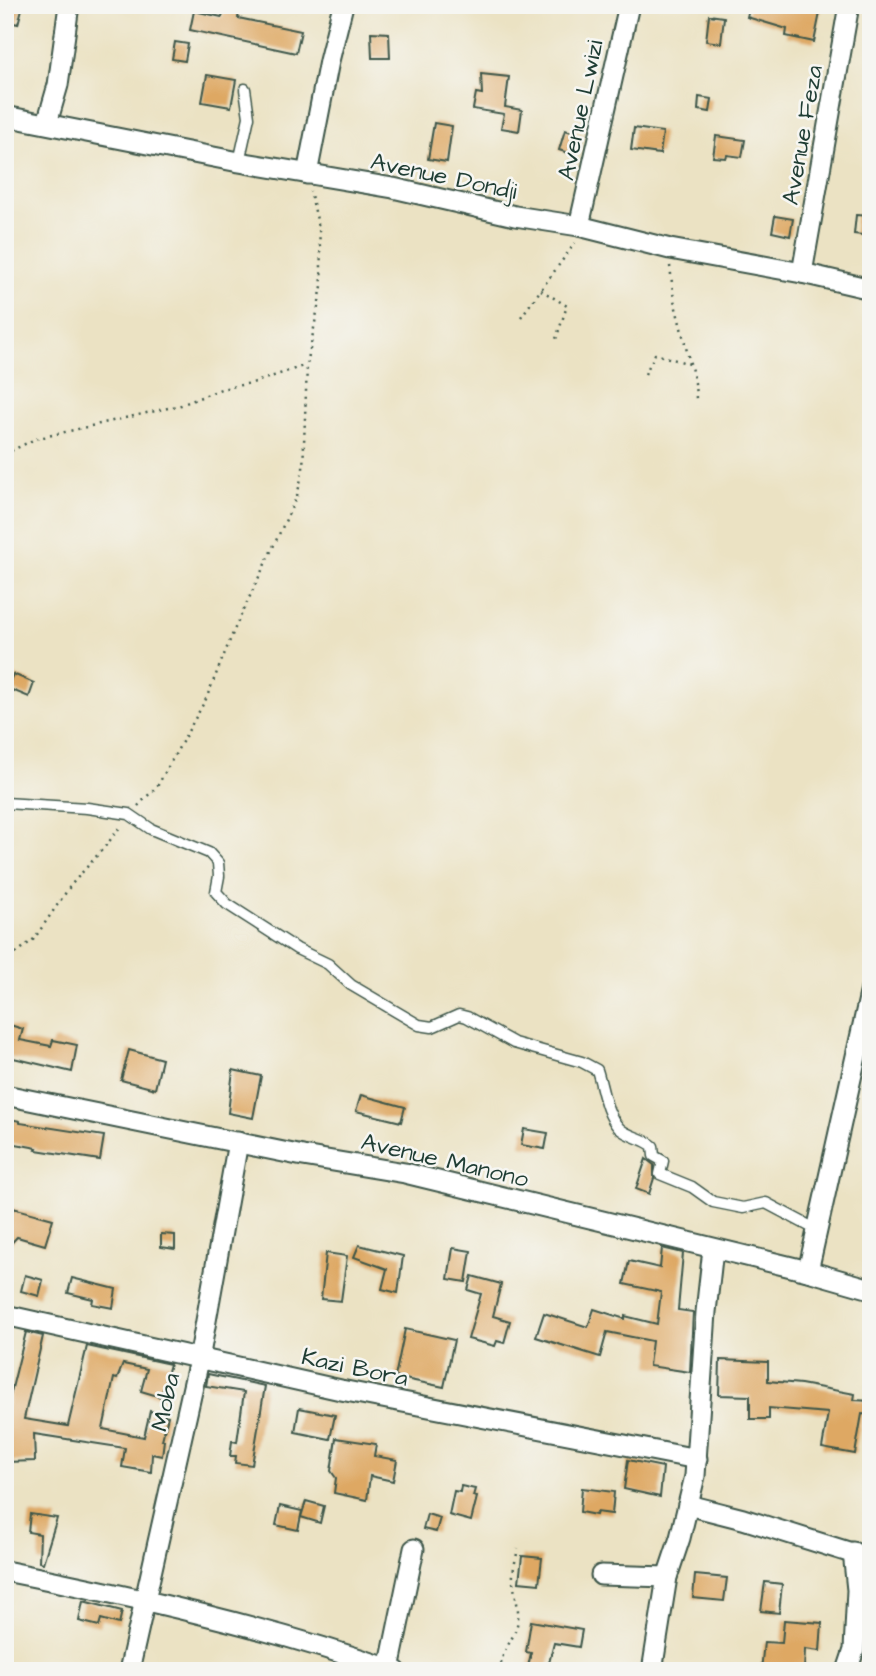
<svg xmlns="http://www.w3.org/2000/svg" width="876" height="1676" viewBox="0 0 876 1676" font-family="'Architects Daughter',sans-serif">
<rect width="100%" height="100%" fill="#f6f6f2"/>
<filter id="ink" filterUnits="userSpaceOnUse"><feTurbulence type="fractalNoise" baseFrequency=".0143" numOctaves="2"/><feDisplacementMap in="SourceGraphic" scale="14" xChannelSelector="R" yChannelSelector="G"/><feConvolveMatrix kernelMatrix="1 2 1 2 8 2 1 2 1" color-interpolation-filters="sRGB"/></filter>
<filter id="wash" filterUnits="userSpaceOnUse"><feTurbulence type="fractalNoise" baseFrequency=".00686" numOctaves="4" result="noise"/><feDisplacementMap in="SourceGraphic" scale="28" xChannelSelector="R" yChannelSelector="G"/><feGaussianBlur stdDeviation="1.57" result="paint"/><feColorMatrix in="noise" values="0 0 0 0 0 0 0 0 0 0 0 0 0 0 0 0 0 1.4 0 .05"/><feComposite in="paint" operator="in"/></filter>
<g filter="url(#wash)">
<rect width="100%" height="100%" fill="#ebe2c3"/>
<g id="blocks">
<g fill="#dea863">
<path d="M 9,5 L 23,5 L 18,24 L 5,21 Z"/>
<path d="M 750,5 L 810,5 L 821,8 L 814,42 L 786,36 L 787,29 L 747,17 Z"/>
<path d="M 224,9 L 239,13 L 238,18 L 301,31 L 296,53 L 190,30 L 194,11 L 222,17 Z"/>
<path d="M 709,15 L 724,17 L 721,43 L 706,41 Z"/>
<path d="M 371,32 L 389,33 L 390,58 L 372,58 Z"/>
<path d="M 175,42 L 188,44 L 185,61 L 172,59 Z"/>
<path d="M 481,74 L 509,77 L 505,107 L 522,110 L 519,131 L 501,128 L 504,114 L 473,109 L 476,93 L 482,94 Z"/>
<path d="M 207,75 L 236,80 L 231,107 L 202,102 Z"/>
<path d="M 699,97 L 712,99 L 710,112 L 698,110 Z"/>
<path d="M 434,123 L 452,126 L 447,162 L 428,159 Z"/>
<path d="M 634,128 L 663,132 L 660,154 L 631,150 Z"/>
<path d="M 565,130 L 584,136 L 575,155 L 559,150 Z"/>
<path d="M 716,136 L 745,140 L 742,157 L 727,155 L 726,158 L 713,157 Z"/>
<path d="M 856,215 L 871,216 L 871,236 L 854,234 Z"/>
<path d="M 775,216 L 793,219 L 790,236 L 772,232 Z"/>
<path d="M 13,674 L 34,683 L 29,697 L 7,688 Z"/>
<path d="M 10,1025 L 23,1029 L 20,1040 L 51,1046 L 53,1040 L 77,1045 L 72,1072 L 5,1056 L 5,1039 Z"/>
<path d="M 129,1050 L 162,1059 L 155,1089 L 121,1080 Z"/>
<path d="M 233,1070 L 261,1076 L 253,1118 L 228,1113 Z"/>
<path d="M 361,1095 L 405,1107 L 401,1122 L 356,1111 Z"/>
<path d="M 5,1118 L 20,1121 L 20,1123 L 104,1136 L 100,1160 L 36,1150 L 37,1148 L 5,1142 Z"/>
<path d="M 524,1129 L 548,1133 L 545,1149 L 521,1145 Z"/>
<path d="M 646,1159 L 654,1165 L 654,1178 L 649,1194 L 636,1189 Z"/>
<path d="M 13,1208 L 53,1219 L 45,1245 L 17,1237 L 5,1250 L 5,1239 Z"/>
<path d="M 161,1234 L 175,1235 L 175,1249 L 161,1247 Z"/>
<path d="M 359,1245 L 403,1256 L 398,1293 L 382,1289 L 387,1269 L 354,1257 Z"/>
<path d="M 453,1248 L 471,1251 L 466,1282 L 448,1279 Z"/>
<path d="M 662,1248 L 683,1253 L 678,1310 L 693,1312 L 690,1372 L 649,1366 L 652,1341 L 607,1332 L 600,1357 L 536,1337 L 544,1313 L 588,1327 L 594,1309 L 625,1319 L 625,1316 L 657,1324 L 661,1292 L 624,1284 L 629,1261 L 660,1268 Z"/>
<path d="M 326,1253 L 347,1256 L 341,1301 L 321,1299 Z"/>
<path d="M 25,1275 L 43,1280 L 39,1296 L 21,1291 Z"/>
<path d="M 472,1276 L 501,1284 L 493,1316 L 510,1321 L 504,1343 L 497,1341 L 495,1346 L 468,1339 L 481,1294 L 468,1290 Z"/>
<path d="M 72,1278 L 116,1289 L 113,1308 L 92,1304 L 93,1299 L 68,1293 Z"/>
<path d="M 405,1329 L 454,1340 L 444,1387 L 395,1377 Z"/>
<path d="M 26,1332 L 43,1336 L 24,1419 L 68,1426 L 87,1346 L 170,1364 L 161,1397 L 141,1391 L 147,1369 L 123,1364 L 117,1379 L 114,1378 L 103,1429 L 144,1437 L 150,1411 L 168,1416 L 162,1440 L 164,1440 L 162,1456 L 152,1454 L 151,1472 L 122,1467 L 125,1448 L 34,1434 L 35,1461 L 5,1462 L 5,1416 Z"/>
<path d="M 720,1360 L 768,1362 L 768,1381 L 801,1384 L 855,1394 L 854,1400 L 871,1401 L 871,1415 L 862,1414 L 855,1454 L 822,1448 L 828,1413 L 769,1408 L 769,1419 L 750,1419 L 750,1396 L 719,1395 Z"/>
<path d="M 208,1374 L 265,1386 L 252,1465 L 235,1463 L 236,1456 L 230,1456 L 232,1441 L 237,1442 L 244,1392 L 206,1386 Z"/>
<path d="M 299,1408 L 335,1415 L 330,1439 L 295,1432 Z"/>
<path d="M 336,1438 L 376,1444 L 374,1456 L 397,1460 L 393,1481 L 370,1476 L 367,1500 L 334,1493 L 336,1478 L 331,1471 Z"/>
<path d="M 628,1460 L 663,1467 L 660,1497 L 624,1489 Z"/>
<path d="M 461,1486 L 475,1489 L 473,1496 L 477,1497 L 471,1521 L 449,1515 L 454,1491 L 460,1492 Z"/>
<path d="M 582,1488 L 614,1492 L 612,1514 L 597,1512 L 596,1515 L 580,1512 Z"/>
<path d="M 306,1501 L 324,1506 L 320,1523 L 301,1517 Z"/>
<path d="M 280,1506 L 302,1511 L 298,1530 L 276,1525 Z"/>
<path d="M 30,1514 L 57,1518 L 43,1563 L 39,1562 L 40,1534 L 28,1532 Z"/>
<path d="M 427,1514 L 440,1518 L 436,1532 L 423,1529 Z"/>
<path d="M 522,1556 L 542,1558 L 539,1584 L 519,1582 Z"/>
<path d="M 695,1575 L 727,1578 L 724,1601 L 693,1598 Z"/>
<path d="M 765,1582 L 782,1584 L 779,1613 L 761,1611 Z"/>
<path d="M 83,1601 L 122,1611 L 119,1624 L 101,1619 L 99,1626 L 79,1621 Z"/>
<path d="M 784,1620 L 822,1623 L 820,1651 L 805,1649 L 804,1671 L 761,1671 L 764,1642 L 782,1643 Z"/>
<path d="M 531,1621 L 582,1630 L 579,1647 L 554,1643 L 548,1667 L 545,1666 L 544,1671 L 527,1671 L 531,1653 L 526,1652 Z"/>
</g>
</g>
</g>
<g filter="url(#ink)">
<use href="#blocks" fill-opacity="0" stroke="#3e5649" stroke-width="2"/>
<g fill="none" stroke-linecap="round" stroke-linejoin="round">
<defs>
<g id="lane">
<path d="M 239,162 L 249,117 L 245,89"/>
<path d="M 5,803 L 87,808 L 129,814 L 151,829 L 209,853 L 218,863 L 219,876 L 216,892 L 227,904 L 297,949 L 328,964 L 351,985 L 419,1025 L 432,1027 L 459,1015 L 467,1017 L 514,1043 L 582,1062 L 597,1070 C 603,1088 605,1113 619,1128 C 628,1137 644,1138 653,1146 L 654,1156 L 663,1161 L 660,1174 L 692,1187 L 713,1202 L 743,1208 L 766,1203 L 817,1230"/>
</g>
<g id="street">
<path d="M 5,116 L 239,162 L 393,188 L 515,216 L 579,226 L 670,249 L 802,273 L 871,289"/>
<path d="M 47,123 L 58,85 L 69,5"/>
<path d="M 307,174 L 329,61 L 343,5"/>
<path d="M 579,226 L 629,5"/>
<path d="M 802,273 L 849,5"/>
<path d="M 5,1095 L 303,1156 L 405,1173 L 808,1271 L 871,1289"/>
<path d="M 808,1271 L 871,989"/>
<path d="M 5,1315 L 341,1390 L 697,1459"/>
<path d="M 688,1505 L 743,1519 L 871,1559"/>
<path d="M 5,1571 C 136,1597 269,1627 396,1671"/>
<path d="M 601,1575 L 667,1577"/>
<path d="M 389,1669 L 414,1549"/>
<path d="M 129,1671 L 199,1360 L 238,1142"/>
<path d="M 652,1671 L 667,1577 L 680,1538 L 695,1476 L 706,1312 L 713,1249"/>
<path d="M 847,1671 L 854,1650 L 857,1590 L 853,1552"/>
</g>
</defs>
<use href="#lane" stroke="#3e5649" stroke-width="13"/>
<use href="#street" stroke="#3e5649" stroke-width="23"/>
<g stroke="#3e5649" stroke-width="2.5" stroke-dasharray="2 5" stroke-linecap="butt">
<path d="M 670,266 L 674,300 L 695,383 L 696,399"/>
<path d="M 541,290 L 567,306 L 555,342"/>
<path d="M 521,317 L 575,243"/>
<path d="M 645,374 L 655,354 L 690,364"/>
<path d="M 5,454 L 35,439 L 181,405 L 221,389 L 256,382 L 306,365"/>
<path d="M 138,806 L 158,785 L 206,699 L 235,628 L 297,496 L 303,470 L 307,365 L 322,286 L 319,228 L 310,191"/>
<path d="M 5,962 L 34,939 L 71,885 L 108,843 L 120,827"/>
<path d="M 501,1671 C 499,1651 515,1641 518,1620 C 519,1606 515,1595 513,1582 C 512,1571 516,1559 518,1549"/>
</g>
<use href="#lane" stroke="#fff" stroke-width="10"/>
<use href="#street" stroke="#fff" stroke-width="19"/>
</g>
</g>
<g text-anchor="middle" stroke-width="5" stroke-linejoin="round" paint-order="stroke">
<g font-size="24" fill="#1f3d34" stroke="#f6f6f2">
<text transform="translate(580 110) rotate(-78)" y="8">Avenue Lwizi</text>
<text transform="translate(802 135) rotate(-80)" y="8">Avenue Feza</text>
<text transform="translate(444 176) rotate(12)" y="8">Avenue Dondji</text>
<text transform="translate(445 1160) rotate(13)" y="8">Avenue Manono</text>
<text transform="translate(355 1367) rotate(12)" y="8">Kazi Bora</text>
<text transform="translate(165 1402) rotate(-77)" y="8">Moba</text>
</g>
</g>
<rect width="876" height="1676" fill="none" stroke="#f6f6f2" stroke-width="28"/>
</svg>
